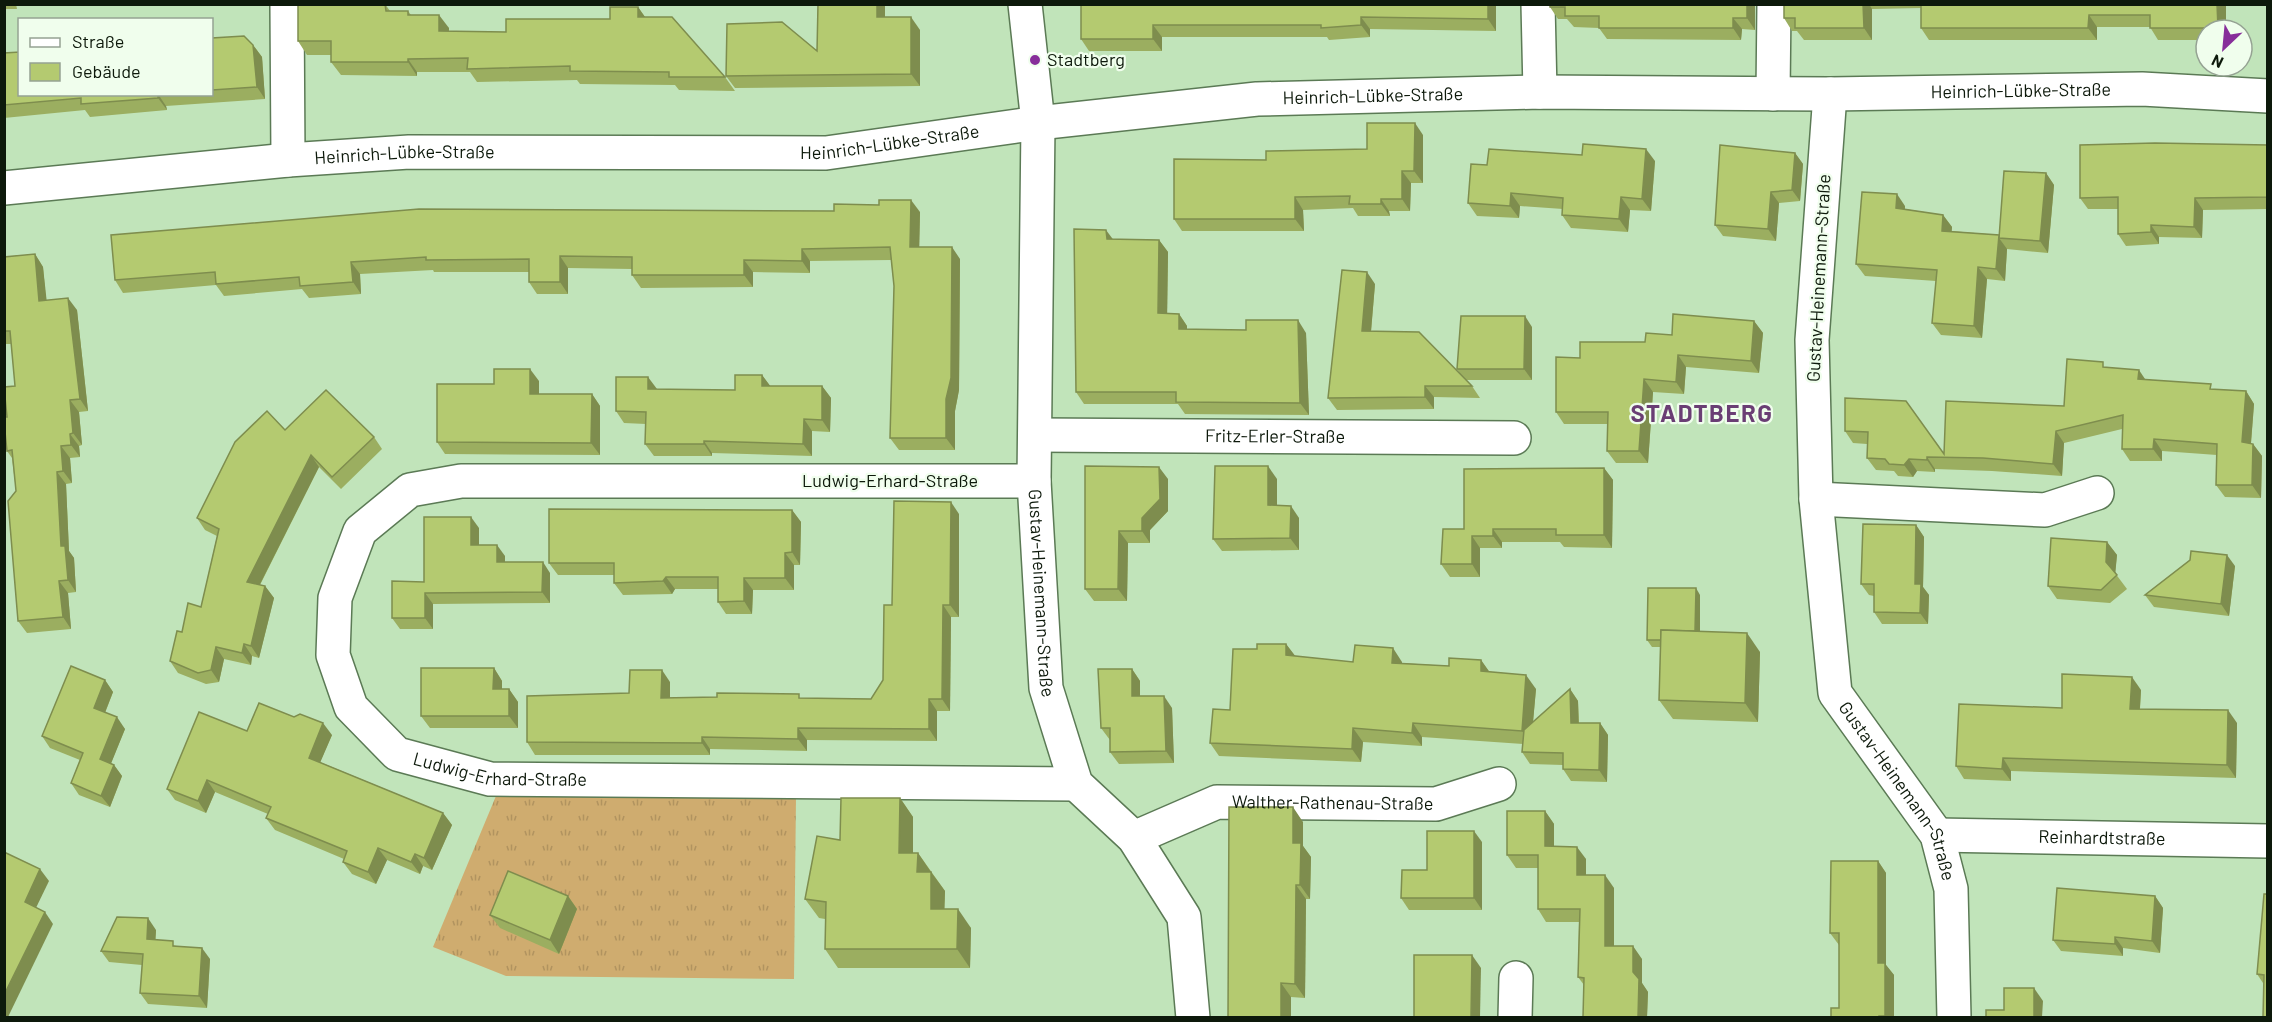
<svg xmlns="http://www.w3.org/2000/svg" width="2272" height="1022" viewBox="0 0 2272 1022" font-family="Barlow,sans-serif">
<defs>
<pattern id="grass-tufts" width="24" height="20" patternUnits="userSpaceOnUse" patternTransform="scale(1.5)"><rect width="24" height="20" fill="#cfac6f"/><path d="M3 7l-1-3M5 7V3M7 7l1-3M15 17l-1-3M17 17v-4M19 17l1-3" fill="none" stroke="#b1935f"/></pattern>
</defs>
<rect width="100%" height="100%" fill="#c1e4ba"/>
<path fill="url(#grass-tufts)" d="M 496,796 L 796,797 L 794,979 L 506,976 L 433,947 Z"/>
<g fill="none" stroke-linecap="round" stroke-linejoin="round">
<defs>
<g id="minor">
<path d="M 287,4 L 288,160"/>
<path id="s1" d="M 1025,4 L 1038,123 L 1034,481 L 1046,688 L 1076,784 L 1134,838 L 1184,917 L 1193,1018"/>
<path d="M 1538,4 L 1540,92"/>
<path d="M 1773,94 L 1774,4"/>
<path id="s2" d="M 1830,94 L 1812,340 L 1816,499 L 1835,693 L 1937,835 L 1951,889 L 1954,1018"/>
<path id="s3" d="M 4,188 L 288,160 L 409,152 L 826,153 L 1038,123 L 1257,99 L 1540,92 L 1830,94 L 2142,89 L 2268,96"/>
<path id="s4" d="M 1035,435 L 1514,438"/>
<path id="s5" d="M 1034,481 L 461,481 L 410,490 L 360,531 L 335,598 L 333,655 L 351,707 L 397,754 L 490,779 L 1076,784"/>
<path d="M 1816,499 L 2045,510 L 2097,493"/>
<path id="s6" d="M 1937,835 L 2268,841"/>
<path id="s7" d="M 1134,838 L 1217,802 L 1436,804 L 1499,784"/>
<path d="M 1515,1018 L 1516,978"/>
</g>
</defs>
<use href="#minor" stroke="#5b7a55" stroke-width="36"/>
<use href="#minor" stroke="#fff" stroke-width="33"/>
</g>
<g fill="#9bae60">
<path d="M 4,4 L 16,4 L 17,9 L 4,9 Z"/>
<path d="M 385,4 L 390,11 L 408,11 L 411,15 L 449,28 L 449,31 L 506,32 L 610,19 L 638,7 L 645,17 L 725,77 L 735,91 L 679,90 L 675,85 L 580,84 L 577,80 L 477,82 L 470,72 L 417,72 L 417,76 L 341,75 L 331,62 L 331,55 L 307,55 L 298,41 Z"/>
<path d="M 818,4 L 885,4 L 885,17 L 920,30 L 920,86 L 735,88 L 726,76 L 817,51 Z"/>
<path d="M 1081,4 L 1496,4 L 1496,31 L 1370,29 L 1370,37 L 1329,40 L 1327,37 L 1162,37 L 1162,51 L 1089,51 L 1081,39 Z"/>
<path d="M 1755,4 L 1755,30 L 1742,29 L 1741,40 L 1607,39 L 1599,28 L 1574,27 L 1567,19 L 1558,19 L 1550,7 Z"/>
<path d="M 1784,4 L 2226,4 L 2226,30 L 2206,30 L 2206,40 L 2158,40 L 2150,27 L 2097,27 L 2097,40 L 1929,40 L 1921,28 L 1921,8 L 1872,9 L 1872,40 L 1804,40 L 1797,31 L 1792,31 L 1784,18 Z"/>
<path d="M 212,38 L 253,45 L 262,57 L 265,99 L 166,106 L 167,110 L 90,117 L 85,110 L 4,118 L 4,53 L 20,94 L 212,94 Z"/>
<path d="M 1423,135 L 1423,183 L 1411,183 L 1410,211 L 1389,211 L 1390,216 L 1358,216 L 1353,208 L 1303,210 L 1304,231 L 1182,231 L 1174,219 L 1266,160 L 1367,149 Z"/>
<path d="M 2268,145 L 2268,209 L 2203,210 L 2202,238 L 2159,237 L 2159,244 L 2126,246 L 2118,234 L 2118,209 L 2088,209 L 2080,198 Z"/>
<path d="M 1795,153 L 1803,164 L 1800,201 L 1779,203 L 1776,241 L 1723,236 L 1715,225 Z"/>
<path d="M 1655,161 L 1651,211 L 1630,210 L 1628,232 L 1571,228 L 1562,215 L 1563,209 L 1520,206 L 1519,218 L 1477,216 L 1468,203 L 1487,165 Z"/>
<path d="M 2046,173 L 2054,185 L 2048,253 L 2007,249 L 2005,281 L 1987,279 L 1982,338 L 1941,335 L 1932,323 L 1936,281 L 1865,276 L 1856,264 L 1905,206 L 1905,209 L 1943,215 L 1952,227 L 1951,231 L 1999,235 Z"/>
<path d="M 920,212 L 919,247 L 960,259 L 959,390 L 955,411 L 955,450 L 899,450 L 890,438 L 894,286 L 891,260 L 810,261 L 810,273 L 753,272 L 753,287 L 641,288 L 632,275 L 632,269 L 568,268 L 568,294 L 537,294 L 529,282 L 529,272 L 434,272 L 433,270 L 360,274 L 361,294 L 309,298 L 302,289 L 224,296 L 216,285 L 123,293 L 115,280 Z"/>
<path d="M 1112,239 L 1159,240 L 1168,252 L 1167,313 L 1179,314 L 1187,326 L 1187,329 L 1306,333 L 1309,415 L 1185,414 L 1178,404 L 1084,404 L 1076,392 Z"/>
<path d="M 35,254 L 43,267 L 46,300 L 77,310 L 88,411 L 79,412 L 82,445 L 79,446 L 80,457 L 70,458 L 72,483 L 66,484 L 69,551 L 74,558 L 76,592 L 68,593 L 71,629 L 27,633 L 18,621 L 16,491 L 12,458 L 7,451 L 7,417 L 15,386 L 11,344 L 5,344 L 4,343 L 4,257 Z"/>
<path d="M 1375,284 L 1371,331 L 1460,374 L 1457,369 L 1532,327 L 1532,380 L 1466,380 L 1472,386 L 1480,398 L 1434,397 L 1434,409 L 1337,410 L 1328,398 Z"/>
<path d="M 1754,321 L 1763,333 L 1759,373 L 1686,367 L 1684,394 L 1653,392 L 1648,463 L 1616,463 L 1607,451 L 1608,424 L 1564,424 L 1556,412 L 1580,358 L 1645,342 Z"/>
<path d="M 2107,367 L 2145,379 L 2215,390 L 2246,391 L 2254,404 L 2251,444 L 2253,444 L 2262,456 L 2261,498 L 2225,497 L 2216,485 L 2217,455 L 2162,451 L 2162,461 L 2130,461 L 2122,449 L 2122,429 L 2064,443 L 2062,476 L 1992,471 L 1935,469 L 1935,472 L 1917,471 L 1913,477 L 1898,476 L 1894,471 L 1876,470 L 1867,458 L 1867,444 L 1853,443 L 1845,431 L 1845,398 L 1944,454 L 2064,406 Z"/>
<path d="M 762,375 L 770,386 L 822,386 L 831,398 L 830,432 L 812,431 L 812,456 L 712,453 L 712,456 L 654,456 L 645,444 L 646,424 L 624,423 L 616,411 L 657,390 L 735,390 Z"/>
<path d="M 539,381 L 539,394 L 592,394 L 600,406 L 600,455 L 445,454 L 437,442 L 494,384 Z"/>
<path d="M 285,430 L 374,437 L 382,449 L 341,489 L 319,467 L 260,585 L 265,586 L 274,598 L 259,658 L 252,656 L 251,665 L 224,659 L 219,682 L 206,684 L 178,673 L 170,661 L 182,632 L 201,607 L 217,536 L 205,530 L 197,518 Z"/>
<path d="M 1085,466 L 1168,479 L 1168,511 L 1150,530 L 1150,543 L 1128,543 L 1127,601 L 1094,601 L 1085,589 Z"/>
<path d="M 1604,468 L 1613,480 L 1612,548 L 1564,547 L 1560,542 L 1502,542 L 1502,548 L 1480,548 L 1480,577 L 1450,577 L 1441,564 L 1464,529 Z"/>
<path d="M 1277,479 L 1277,506 L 1299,518 L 1299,550 L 1222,551 L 1213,539 Z"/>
<path d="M 792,510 L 801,522 L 800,565 L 794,565 L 794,590 L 753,590 L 752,614 L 726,614 L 718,602 L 718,589 L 675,589 L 672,594 L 623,595 L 614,583 L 614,575 L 558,575 L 549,563 Z"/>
<path d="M 959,514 L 959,617 L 951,617 L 950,711 L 937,711 L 937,741 L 807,740 L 807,751 L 710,749 L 710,755 L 535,755 L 527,742 L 629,693 L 670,682 L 670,698 L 871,699 L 883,680 L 892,605 Z"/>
<path d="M 1916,525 L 1924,537 L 1923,587 L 1929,595 L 1928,624 L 1882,624 L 1874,612 L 1874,596 L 1869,595 L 1861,584 Z"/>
<path d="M 479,528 L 479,545 L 505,556 L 505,562 L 550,573 L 550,603 L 433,604 L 433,629 L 400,629 L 392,618 L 424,582 Z"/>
<path d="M 2107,542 L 2117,555 L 2115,573 L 2127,589 L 2110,603 L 2057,599 L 2048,586 Z"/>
<path d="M 2190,560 L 2235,566 L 2229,616 L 2154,607 L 2145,595 Z"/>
<path d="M 1700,595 L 1700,631 L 1760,652 L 1758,722 L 1673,719 L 1659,700 L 1661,647 L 1652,647 L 1647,640 Z"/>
<path d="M 1286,644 L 1295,656 L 1353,662 L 1402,662 L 1402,663 L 1449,666 L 1481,660 L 1489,672 L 1536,689 L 1533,722 L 1570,689 L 1578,701 L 1579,723 L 1600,723 L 1608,735 L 1607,782 L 1571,781 L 1563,769 L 1563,765 L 1530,764 L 1522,752 L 1523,744 L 1422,737 L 1422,746 L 1363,742 L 1361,762 L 1219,756 L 1210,743 L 1230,710 L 1257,649 Z"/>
<path d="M 494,668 L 502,681 L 502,689 L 509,689 L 518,702 L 518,728 L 430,728 L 421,716 Z"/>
<path d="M 1132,669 L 1140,681 L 1140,696 L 1172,708 L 1174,763 L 1119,764 L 1110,752 L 1110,740 L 1101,728 Z"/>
<path d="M 105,680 L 113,692 L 105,713 L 125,729 L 111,763 L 114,765 L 122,776 L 110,807 L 79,795 L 71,783 L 80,760 L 50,748 L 42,736 Z"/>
<path d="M 2141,690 L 2140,709 L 2237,723 L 2236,778 L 2011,771 L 2011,781 L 1964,779 L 1956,766 L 2062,708 Z"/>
<path d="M 247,731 L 332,735 L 320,762 L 443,813 L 452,825 L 432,870 L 423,866 L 420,874 L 387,860 L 376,884 L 352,874 L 343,862 L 344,859 L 275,830 L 266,818 L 268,814 L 215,792 L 206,813 L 175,800 L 167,789 Z"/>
<path d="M 900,798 L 913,817 L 913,853 L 918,853 L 945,891 L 944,909 L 971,928 L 970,968 L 838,968 L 825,949 L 825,919 L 819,918 L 805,899 L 840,840 Z"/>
<path d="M 1545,811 L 1554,824 L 1554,846 L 1586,859 L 1586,875 L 1614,888 L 1614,946 L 1642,959 L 1642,983 L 1648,992 L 1647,1017 L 1583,1017 L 1584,985 L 1578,977 L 1579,922 L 1546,922 L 1538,909 L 1538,868 L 1516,868 L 1507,855 Z"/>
<path d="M 1303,822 L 1303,846 L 1311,857 L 1310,899 L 1306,899 L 1305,998 L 1291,997 L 1228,1017 Z"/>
<path d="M 1482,842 L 1482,910 L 1409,910 L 1401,898 Z"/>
<path d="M 1878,861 L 1886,873 L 1886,965 L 1894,975 L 1894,1017 L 1831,1017 L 1839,1008 L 1839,945 L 1830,933 Z"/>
<path d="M 2268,894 L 2264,983 L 2263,983 L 2257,974 Z"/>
<path d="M 568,896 L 577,909 L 559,954 L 500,928 L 490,915 Z"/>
<path d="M 2155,896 L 2163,908 L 2160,953 L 2123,948 L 2123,956 L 2061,951 L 2053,940 Z"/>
<path d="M 156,930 L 155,940 L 177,946 L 210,959 L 207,1008 L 148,1004 L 140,993 L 142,965 L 109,962 L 101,951 Z"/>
</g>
<g fill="#7e8d4e">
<path d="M 877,4 L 885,4 L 885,30 L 877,17 Z"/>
<path d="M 1488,4 L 1496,4 L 1496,31 L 1488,19 Z"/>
<path d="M 1747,4 L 1755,4 L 1755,30 L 1747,18 Z"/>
<path d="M 1863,4 L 1869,4 L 1872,9 L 1872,40 L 1864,28 Z"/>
<path d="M 2217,4 L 2226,4 L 2226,30 L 2219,30 L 2218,28 Z"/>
<path d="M 638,7 L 647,20 L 638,17 Z"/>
<path d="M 439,15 L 449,28 L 448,45 L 439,31 Z"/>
<path d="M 2089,15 L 2097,27 L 2097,40 L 2088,28 Z"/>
<path d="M 911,17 L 920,30 L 920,86 L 911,74 Z"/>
<path d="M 1361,17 L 1370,29 L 1370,37 L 1361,25 Z"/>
<path d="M 1733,18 L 1742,29 L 1741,40 L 1733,28 Z"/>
<path d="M 1153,25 L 1162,37 L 1162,51 L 1153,39 Z"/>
<path d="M 253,45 L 262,57 L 265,99 L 257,87 Z"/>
<path d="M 408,59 L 417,72 L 417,76 L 408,62 Z"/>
<path d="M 158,94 L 166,106 L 167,110 L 158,98 Z"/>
<path d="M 1415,123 L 1423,135 L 1423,183 L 1414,171 Z"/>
<path d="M 1646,149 L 1655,161 L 1651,211 L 1642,199 Z"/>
<path d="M 1795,153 L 1803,164 L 1800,201 L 1792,190 Z"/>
<path d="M 1402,171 L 1411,183 L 1410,211 L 1402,199 Z"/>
<path d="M 2046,173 L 2054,185 L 2048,253 L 2040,241 Z"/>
<path d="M 1771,192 L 1779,203 L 1776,241 L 1768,229 Z"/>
<path d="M 1511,193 L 1520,206 L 1519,218 L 1510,206 Z"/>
<path d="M 1897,194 L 1905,206 L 1904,220 L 1896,208 Z"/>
<path d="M 1295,197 L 1303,210 L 1304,231 L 1295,219 Z"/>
<path d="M 1621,197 L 1630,210 L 1628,232 L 1619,219 Z"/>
<path d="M 2195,198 L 2203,210 L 2202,238 L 2194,227 Z"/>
<path d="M 1381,199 L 1389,211 L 1390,216 L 1381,204 Z"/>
<path d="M 911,200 L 920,212 L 919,259 L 910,247 Z"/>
<path d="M 1943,215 L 1952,227 L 1951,243 L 1942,231 Z"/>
<path d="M 2151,225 L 2159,237 L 2159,244 L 2151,232 Z"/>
<path d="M 1106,230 L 1115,242 L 1107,239 Z"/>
<path d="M 1999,235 L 1999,238 L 2007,249 L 2005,281 L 1996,269 Z"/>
<path d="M 1159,240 L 1168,252 L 1167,325 L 1158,313 Z"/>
<path d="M 952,247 L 960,259 L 959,390 L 955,411 L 955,450 L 946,438 L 946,399 Z"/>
<path d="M 802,249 L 810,261 L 810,273 L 802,261 Z"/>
<path d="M 35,254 L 43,267 L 48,313 L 39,301 Z"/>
<path d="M 560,256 L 568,268 L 568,294 L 560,282 Z"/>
<path d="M 744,260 L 753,272 L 753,287 L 744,275 Z"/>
<path d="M 351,262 L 360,274 L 361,294 L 353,282 Z"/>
<path d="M 1978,267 L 1987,279 L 1982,338 L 1974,326 Z"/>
<path d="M 1367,272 L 1375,284 L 1370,343 L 1362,331 Z"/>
<path d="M 68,298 L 77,310 L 88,411 L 80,399 Z"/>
<path d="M 1179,314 L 1187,326 L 1187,341 L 1179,329 Z"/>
<path d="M 1525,316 L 1532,327 L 1532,380 L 1524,369 Z"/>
<path d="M 1298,320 L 1306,333 L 1309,415 L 1300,403 Z"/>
<path d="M 1754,321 L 1763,333 L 1759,373 L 1751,361 Z"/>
<path d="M 1678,355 L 1686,367 L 1684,394 L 1676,382 Z"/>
<path d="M 530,369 L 539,381 L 539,406 L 530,394 Z"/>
<path d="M 2139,370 L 2147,382 L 2138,379 Z"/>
<path d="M 762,375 L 771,387 L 762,386 Z"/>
<path d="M 648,377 L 657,389 L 648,389 Z"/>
<path d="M 1644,379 L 1653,392 L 1648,463 L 1639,451 Z"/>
<path d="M 822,386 L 831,398 L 830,432 L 822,420 Z"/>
<path d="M 1425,386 L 1434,397 L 1434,409 L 1425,397 Z"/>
<path d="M 2246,391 L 2254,404 L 2250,454 L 2242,442 Z"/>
<path d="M 592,394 L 600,406 L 600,455 L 591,443 Z"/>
<path d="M 70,400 L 79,412 L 82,445 L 73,433 Z"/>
<path d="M 804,419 L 812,431 L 812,456 L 803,444 Z"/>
<path d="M 2056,431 L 2064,443 L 2062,476 L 2053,464 Z"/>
<path d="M 70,434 L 79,446 L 80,457 L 71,445 Z"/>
<path d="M 2154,439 L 2162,451 L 2162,461 L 2153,449 Z"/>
<path d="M 704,441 L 712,453 L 712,456 L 704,444 Z"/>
<path d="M 2253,444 L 2262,456 L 2261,498 L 2252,485 Z"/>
<path d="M 61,446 L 70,458 L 72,483 L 63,471 Z"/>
<path d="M 311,455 L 319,467 L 255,594 L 247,582 Z"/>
<path d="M 1927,457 L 1935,469 L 1935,472 L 1927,460 Z"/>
<path d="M 1909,459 L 1917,471 L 1913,477 L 1904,465 Z"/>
<path d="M 1268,466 L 1277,479 L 1277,518 L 1268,505 Z"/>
<path d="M 1159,467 L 1168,479 L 1168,511 L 1150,530 L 1150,543 L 1142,531 L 1142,518 Z"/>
<path d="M 1604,468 L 1613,480 L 1612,548 L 1604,535 Z"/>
<path d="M 57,472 L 66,484 L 69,551 L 74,558 L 76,592 L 68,580 L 61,546 Z"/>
<path d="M 951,502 L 959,514 L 959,617 L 950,605 Z"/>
<path d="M 1291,506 L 1299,518 L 1299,550 L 1290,538 Z"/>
<path d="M 792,510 L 801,522 L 800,565 L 792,552 Z"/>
<path d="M 471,517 L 479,528 L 479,556 L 471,545 Z"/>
<path d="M 1916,525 L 1924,537 L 1923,587 L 1929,595 L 1928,624 L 1920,613 L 1915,584 Z"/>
<path d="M 1493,529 L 1502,542 L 1502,548 L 1493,536 Z"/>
<path d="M 1119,531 L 1128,543 L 1127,601 L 1118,589 Z"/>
<path d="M 1472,536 L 1480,548 L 1480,577 L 1472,564 Z"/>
<path d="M 2107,542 L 2117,555 L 2115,576 L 2106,562 Z"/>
<path d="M 497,545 L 505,556 L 505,573 L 497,562 Z"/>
<path d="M 785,553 L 794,565 L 794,590 L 785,578 Z"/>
<path d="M 2227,555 L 2235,566 L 2229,616 L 2221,604 Z"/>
<path d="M 543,562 L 550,573 L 550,603 L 542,592 Z"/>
<path d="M 666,577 L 675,589 L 672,594 L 663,581 Z"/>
<path d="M 744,578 L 753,590 L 752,614 L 744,601 Z"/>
<path d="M 59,581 L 68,593 L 71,629 L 63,617 Z"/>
<path d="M 265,586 L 274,598 L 259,658 L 251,646 Z"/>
<path d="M 1696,588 L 1700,595 L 1700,647 L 1695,641 Z"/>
<path d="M 425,593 L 433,604 L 433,629 L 425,618 Z"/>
<path d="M 943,605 L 951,617 L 950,711 L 942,699 Z"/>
<path d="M 1747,633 L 1760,652 L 1758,722 L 1745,703 Z"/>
<path d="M 244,644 L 252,656 L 251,665 L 242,653 Z"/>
<path d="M 1286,644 L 1296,657 L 1286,655 Z"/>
<path d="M 216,647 L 224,659 L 219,682 L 211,670 Z"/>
<path d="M 1393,648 L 1402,662 L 1401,676 L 1392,663 Z"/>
<path d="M 1481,660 L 1491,674 L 1481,671 Z"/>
<path d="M 494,668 L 502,681 L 502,701 L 493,689 Z"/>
<path d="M 1132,669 L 1140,681 L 1140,708 L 1132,696 Z"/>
<path d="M 662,670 L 670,682 L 670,710 L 661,698 Z"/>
<path d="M 1526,675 L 1536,689 L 1531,744 L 1522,731 Z"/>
<path d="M 2132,677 L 2141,690 L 2139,722 L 2130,709 Z"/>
<path d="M 105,680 L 113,692 L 102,720 L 94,708 Z"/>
<path d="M 509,689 L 518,702 L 518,728 L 509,716 Z"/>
<path d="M 1570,689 L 1578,701 L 1579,735 L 1571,723 Z"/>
<path d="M 1164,696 L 1172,708 L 1174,763 L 1166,751 Z"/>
<path d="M 929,699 L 937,711 L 937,741 L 929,729 Z"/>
<path d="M 2228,710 L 2237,723 L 2236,778 L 2227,765 Z"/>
<path d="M 117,717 L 125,729 L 108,771 L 100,759 Z"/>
<path d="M 323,723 L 332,735 L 317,770 L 309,758 Z"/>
<path d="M 1413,723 L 1422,737 L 1422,746 L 1412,733 Z"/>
<path d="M 1600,723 L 1608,735 L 1607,782 L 1599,770 Z"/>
<path d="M 798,728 L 807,740 L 807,751 L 798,739 Z"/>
<path d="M 1353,728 L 1363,742 L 1361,762 L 1352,749 Z"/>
<path d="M 702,737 L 710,749 L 710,755 L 702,743 Z"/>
<path d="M 2003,758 L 2011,771 L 2011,781 L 2002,769 Z"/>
<path d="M 114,765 L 122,776 L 110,807 L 101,796 Z"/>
<path d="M 207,780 L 215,792 L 206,813 L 198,801 Z"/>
<path d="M 900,798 L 913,817 L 913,872 L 899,853 Z"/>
<path d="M 1293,807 L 1303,822 L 1303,846 L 1311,857 L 1310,899 L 1300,885 L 1293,843 Z"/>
<path d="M 1545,811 L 1554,824 L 1554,859 L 1545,846 Z"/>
<path d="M 443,813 L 452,825 L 432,870 L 424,858 Z"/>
<path d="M 1474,831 L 1482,842 L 1482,910 L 1474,898 Z"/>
<path d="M 1577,847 L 1586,859 L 1586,888 L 1577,875 Z"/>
<path d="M 378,848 L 387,860 L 376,884 L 368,872 Z"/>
<path d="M 918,853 L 931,872 L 917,872 Z"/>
<path d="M 415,854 L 423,866 L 420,874 L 411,862 Z"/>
<path d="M 1878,861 L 1886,873 L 1886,965 L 1894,975 L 1894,1017 L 1886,1017 L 1885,1016 L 1878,963 Z"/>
<path d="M 40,869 L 49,881 L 33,914 L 25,902 Z"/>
<path d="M 931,872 L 945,891 L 944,928 L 931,909 Z"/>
<path d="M 1605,875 L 1614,888 L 1614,959 L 1605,946 Z"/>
<path d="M 1296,885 L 1306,899 L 1305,998 L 1295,984 Z"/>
<path d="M 568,896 L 577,909 L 559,954 L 550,940 Z"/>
<path d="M 2155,896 L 2163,908 L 2160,953 L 2152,941 Z"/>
<path d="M 958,909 L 971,928 L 970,968 L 957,949 Z"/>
<path d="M 45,912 L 53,924 L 8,1017 L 4,1017 L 4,995 Z"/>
<path d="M 148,918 L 156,930 L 155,950 L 147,939 Z"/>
<path d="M 2115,937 L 2123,948 L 2123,956 L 2115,944 Z"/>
<path d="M 1633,946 L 1642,959 L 1642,983 L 1648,992 L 1647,1017 L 1638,1017 L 1633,972 Z"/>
<path d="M 202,948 L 210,959 L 207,1008 L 199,996 Z"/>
<path d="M 1472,955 L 1481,968 L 1480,1017 L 1471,1017 Z"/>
<path d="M 1281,983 L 1291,997 L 1291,1017 L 1281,1017 Z"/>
<path d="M 2034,988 L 2043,1001 L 2042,1017 L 2034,1017 Z"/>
</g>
<g fill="#b4ca70" stroke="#7e8d4e" stroke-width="1.5">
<path d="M 298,4 L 385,4 L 386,11 L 408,11 L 408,15 L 439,15 L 439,31 L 506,32 L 506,19 L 610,19 L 610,7 L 638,7 L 638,17 L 672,17 L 725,77 L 669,77 L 669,72 L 570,71 L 570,66 L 467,69 L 468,58 L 408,59 L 408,62 L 331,62 L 331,41 L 298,41 Z"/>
<path d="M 818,4 L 877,4 L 877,17 L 911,17 L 911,74 L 726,76 L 727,24 L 782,22 L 817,51 Z"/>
<path d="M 1081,4 L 1488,4 L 1488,19 L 1361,17 L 1361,25 L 1321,28 L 1321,25 L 1153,25 L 1153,39 L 1081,39 Z"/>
<path d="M 1550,4 L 1747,4 L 1747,18 L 1733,18 L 1733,28 L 1599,28 L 1599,16 L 1565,16 L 1565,7 L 1550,7 Z"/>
<path d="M 1784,4 L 1863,4 L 1864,28 L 1795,28 L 1795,18 L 1784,18 Z"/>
<path d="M 1921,4 L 2217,4 L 2218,28 L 2150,28 L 2150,15 L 2089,15 L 2088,28 L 1921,28 Z"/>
<path d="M 244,36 L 253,45 L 257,87 L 212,90 L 212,38 Z"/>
<path d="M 20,52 L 20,94 L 158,94 L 158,98 L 81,104 L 81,98 L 4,105 L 4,53 Z"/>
<path d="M 1367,123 L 1415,123 L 1414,171 L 1402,171 L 1402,199 L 1381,199 L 1381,204 L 1349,204 L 1350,196 L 1295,197 L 1295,219 L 1174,219 L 1174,159 L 1266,160 L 1266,151 L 1367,149 Z"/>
<path d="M 2155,143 L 2268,145 L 2268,197 L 2195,198 L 2194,227 L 2151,225 L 2151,232 L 2118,234 L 2118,197 L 2080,198 L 2080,145 Z"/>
<path d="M 1583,144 L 1646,149 L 1642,199 L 1621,197 L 1619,219 L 1562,215 L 1563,198 L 1511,193 L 1510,206 L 1468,203 L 1471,164 L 1487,165 L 1489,149 L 1582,155 Z"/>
<path d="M 1720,145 L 1795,153 L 1792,190 L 1771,192 L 1768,229 L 1715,225 Z"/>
<path d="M 2004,171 L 2046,173 L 2040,241 L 1999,238 Z"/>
<path d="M 1862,192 L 1897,194 L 1896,208 L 1943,215 L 1942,231 L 1999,235 L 1996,269 L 1978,267 L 1974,326 L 1932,323 L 1937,270 L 1856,264 Z"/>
<path d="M 879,200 L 911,200 L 910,247 L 952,247 L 951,378 L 946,399 L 946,438 L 890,438 L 894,286 L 890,247 L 802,249 L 802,261 L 744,260 L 744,275 L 632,275 L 632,257 L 560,256 L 560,282 L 529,282 L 529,259 L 426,260 L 426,257 L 351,262 L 353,282 L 300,286 L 299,277 L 216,284 L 215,272 L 115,280 L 111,235 L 419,209 L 834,211 L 834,204 L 879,205 Z"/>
<path d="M 1074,229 L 1106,230 L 1107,239 L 1159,240 L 1158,313 L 1179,314 L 1179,329 L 1246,330 L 1246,320 L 1298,320 L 1300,403 L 1176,402 L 1176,392 L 1076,392 Z"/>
<path d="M 35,254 L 39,301 L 68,298 L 80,399 L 70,400 L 73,433 L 70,434 L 71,445 L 61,446 L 63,471 L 57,472 L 61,546 L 65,546 L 68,580 L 59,581 L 63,617 L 18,621 L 8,501 L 16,491 L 12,450 L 7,451 L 4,422 L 4,417 L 7,417 L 4,387 L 15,386 L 10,331 L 4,331 L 4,257 Z"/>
<path d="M 1342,270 L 1367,272 L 1362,331 L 1419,332 L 1472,386 L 1425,386 L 1425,397 L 1328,398 Z"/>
<path d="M 1673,314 L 1754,321 L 1751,361 L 1678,355 L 1676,382 L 1644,379 L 1639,451 L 1607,451 L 1608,412 L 1556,412 L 1556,357 L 1580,358 L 1580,342 L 1645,342 L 1646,333 L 1672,335 Z"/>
<path d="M 1461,316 L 1525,316 L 1524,369 L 1457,369 Z"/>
<path d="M 2067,359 L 2103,362 L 2103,367 L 2139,370 L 2138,379 L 2211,384 L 2210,389 L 2246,391 L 2242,442 L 2253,444 L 2252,485 L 2216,485 L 2217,444 L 2154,439 L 2153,449 L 2122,449 L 2123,415 L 2056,431 L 2053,464 L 1983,458 L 1927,457 L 1927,460 L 1909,459 L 1904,465 L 1889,464 L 1885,459 L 1867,458 L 1868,432 L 1845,431 L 1845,398 L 1906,401 L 1944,454 L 1946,401 L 2064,406 Z"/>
<path d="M 494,369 L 530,369 L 530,394 L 592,394 L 591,443 L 437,442 L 437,384 L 494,384 Z"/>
<path d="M 735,375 L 762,375 L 762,386 L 822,386 L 822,420 L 804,419 L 803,444 L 704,441 L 704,444 L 645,444 L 646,412 L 616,411 L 616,377 L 648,377 L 648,389 L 735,390 Z"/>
<path d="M 326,390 L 374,437 L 332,477 L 311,455 L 247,582 L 265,586 L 251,646 L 244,644 L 242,653 L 216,647 L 211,670 L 198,673 L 170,661 L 177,631 L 182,632 L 188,603 L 201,607 L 219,529 L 197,518 L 235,442 L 267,411 L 285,430 Z"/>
<path d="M 1085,466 L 1159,467 L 1160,499 L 1142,518 L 1142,531 L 1119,531 L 1118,589 L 1085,589 Z"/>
<path d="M 1215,466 L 1268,466 L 1268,505 L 1291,506 L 1290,538 L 1213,539 Z"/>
<path d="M 1604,468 L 1604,535 L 1556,535 L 1556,529 L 1493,529 L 1493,536 L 1472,536 L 1472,564 L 1441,564 L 1443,529 L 1464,529 L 1464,469 Z"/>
<path d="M 894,501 L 951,502 L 950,605 L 943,605 L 942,699 L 929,699 L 929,729 L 798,728 L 798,739 L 702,737 L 702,743 L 527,742 L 527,696 L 629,693 L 630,670 L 662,670 L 661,698 L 717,697 L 717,693 L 799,694 L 799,698 L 871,699 L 883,680 L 884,605 L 892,605 Z"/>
<path d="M 549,509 L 792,510 L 792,552 L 785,553 L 785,578 L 744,578 L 744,601 L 718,602 L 718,577 L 666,577 L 663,581 L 614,583 L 614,563 L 549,563 Z"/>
<path d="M 424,517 L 471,517 L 471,545 L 497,545 L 497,562 L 543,562 L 542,592 L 425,593 L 425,618 L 392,618 L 392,581 L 424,582 Z"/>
<path d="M 1863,524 L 1916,525 L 1915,584 L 1921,584 L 1920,613 L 1874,612 L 1874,584 L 1861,584 Z"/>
<path d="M 2051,538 L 2107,542 L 2106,562 L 2117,575 L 2101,590 L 2048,586 Z"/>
<path d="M 2191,551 L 2227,555 L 2221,604 L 2145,595 L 2190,560 Z"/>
<path d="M 1648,588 L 1696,588 L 1695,631 L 1661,630 L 1661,640 L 1647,640 Z"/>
<path d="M 1661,630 L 1747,633 L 1745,703 L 1659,700 Z"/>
<path d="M 1257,644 L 1286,644 L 1286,655 L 1353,662 L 1355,645 L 1393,648 L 1392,663 L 1449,666 L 1449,658 L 1481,660 L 1481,671 L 1526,675 L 1522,731 L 1413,723 L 1412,733 L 1353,728 L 1352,749 L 1210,743 L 1213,709 L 1230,710 L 1233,649 L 1257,649 Z"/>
<path d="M 71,666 L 105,680 L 94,708 L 117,717 L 100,759 L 114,765 L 101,796 L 71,783 L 83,753 L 42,736 Z"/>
<path d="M 421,668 L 494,668 L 493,689 L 509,689 L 509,716 L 421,716 Z"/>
<path d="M 1098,669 L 1132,669 L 1132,696 L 1164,696 L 1166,751 L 1110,752 L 1110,728 L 1101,728 Z"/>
<path d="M 2062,674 L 2132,677 L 2130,709 L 2228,710 L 2227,765 L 2003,758 L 2002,769 L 1956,766 L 1959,704 L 2062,708 Z"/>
<path d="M 1570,689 L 1571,723 L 1600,723 L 1599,770 L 1563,769 L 1563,753 L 1522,752 L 1524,730 Z"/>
<path d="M 259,703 L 294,717 L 300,714 L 323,723 L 309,758 L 443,813 L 424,858 L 415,854 L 411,862 L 378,848 L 368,872 L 343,862 L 347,851 L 266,818 L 271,807 L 207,780 L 198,801 L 167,789 L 199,712 L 247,731 Z"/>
<path d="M 841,798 L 900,798 L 899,853 L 918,853 L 917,872 L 931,872 L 931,909 L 958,909 L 957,949 L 825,949 L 826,902 L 805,899 L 817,836 L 840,840 Z"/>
<path d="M 1229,807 L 1293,807 L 1293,843 L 1301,843 L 1300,885 L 1296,885 L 1295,984 L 1281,983 L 1281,1017 L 1228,1017 Z"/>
<path d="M 1507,811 L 1545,811 L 1545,846 L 1577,847 L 1577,875 L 1605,875 L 1605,946 L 1633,946 L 1633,972 L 1639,979 L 1638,1017 L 1583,1017 L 1584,978 L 1578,977 L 1580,909 L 1538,909 L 1538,855 L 1507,855 Z"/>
<path d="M 1427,831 L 1474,831 L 1474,898 L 1401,898 L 1402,870 L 1427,870 Z"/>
<path d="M 4,852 L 40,869 L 25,902 L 45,912 L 4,995 Z"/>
<path d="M 1831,861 L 1878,861 L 1878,963 L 1885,963 L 1885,1016 L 1879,1016 L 1879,1017 L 1831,1017 L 1831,1008 L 1839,1008 L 1839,933 L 1830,933 Z"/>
<path d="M 508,871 L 568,896 L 550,940 L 490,915 Z"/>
<path d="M 2057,888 L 2155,896 L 2152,941 L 2115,937 L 2115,944 L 2053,940 Z"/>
<path d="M 2264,894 L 2268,894 L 2268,1017 L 2263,1017 L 2264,975 L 2257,974 Z"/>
<path d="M 117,917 L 148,918 L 147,939 L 173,941 L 173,946 L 202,948 L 199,996 L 140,993 L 143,954 L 101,951 Z"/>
<path d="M 1414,955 L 1472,955 L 1471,1017 L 1414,1017 Z"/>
<path d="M 2004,988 L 2034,988 L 2034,1017 L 1986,1017 L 1986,1010 L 2004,1010 Z"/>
</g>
<circle fill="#872e9a" stroke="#f0feed" stroke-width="2" cx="1035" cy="60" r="6"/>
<g text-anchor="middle" stroke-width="4.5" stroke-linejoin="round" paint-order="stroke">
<g font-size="18" fill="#0d190b" stroke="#f0feed" text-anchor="start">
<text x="1047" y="66">Stadtberg</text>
</g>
<g font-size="18" fill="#0d190b" stroke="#f0feed">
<text dy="6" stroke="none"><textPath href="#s3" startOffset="2022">Heinrich-Lübke-Straße</textPath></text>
<text dy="6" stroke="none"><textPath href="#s3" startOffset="1374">Heinrich-Lübke-Straße</textPath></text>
<text dy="6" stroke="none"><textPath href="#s3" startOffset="888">Heinrich-Lübke-Straße</textPath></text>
<text dy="6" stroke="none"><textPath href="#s3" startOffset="402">Heinrich-Lübke-Straße</textPath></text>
<text transform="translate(1819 278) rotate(-87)" y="6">Gustav-Heinemann-Straße</text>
<text dy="6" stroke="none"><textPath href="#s4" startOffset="240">Fritz-Erler-Straße</textPath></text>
<text x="890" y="487">Ludwig-Erhard-Straße</text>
<text dy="6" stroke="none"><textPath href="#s1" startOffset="590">Gustav-Heinemann-Straße</textPath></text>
<text dy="6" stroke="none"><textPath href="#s5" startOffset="1044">Ludwig-Erhard-Straße</textPath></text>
<text dy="6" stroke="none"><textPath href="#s2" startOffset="718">Gustav-Heinemann-Straße</textPath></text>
<text dy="6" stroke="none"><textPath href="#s7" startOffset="206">Walther-Rathenau-Straße</textPath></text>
<text dy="6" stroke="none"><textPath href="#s6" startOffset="165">Reinhardtstraße</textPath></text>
</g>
<g font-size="24" font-weight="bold" letter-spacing="1.5" fill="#6a3e74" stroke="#f0feed">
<text x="1702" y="422">STADTBERG</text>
</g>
</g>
<rect width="2272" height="1022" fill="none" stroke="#0d190b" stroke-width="12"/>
<rect x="18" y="18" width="195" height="78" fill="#f0feed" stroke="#95a293" stroke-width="1.5"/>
<rect x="30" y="38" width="30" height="9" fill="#ffffff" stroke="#95a293" stroke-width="1.5"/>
<text x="72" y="48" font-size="18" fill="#0d190b">Straße</text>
<rect x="30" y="63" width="30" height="18" fill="#b4ca70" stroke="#95a293" stroke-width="1.5"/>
<text x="72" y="78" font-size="18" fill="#0d190b">Gebäude</text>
<g transform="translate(2224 48) rotate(206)"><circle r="28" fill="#f0feed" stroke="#95a293" stroke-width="1.5"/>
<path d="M0-4.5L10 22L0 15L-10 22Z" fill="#872e9a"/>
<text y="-9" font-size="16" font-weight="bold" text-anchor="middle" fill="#0d190b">N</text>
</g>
</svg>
